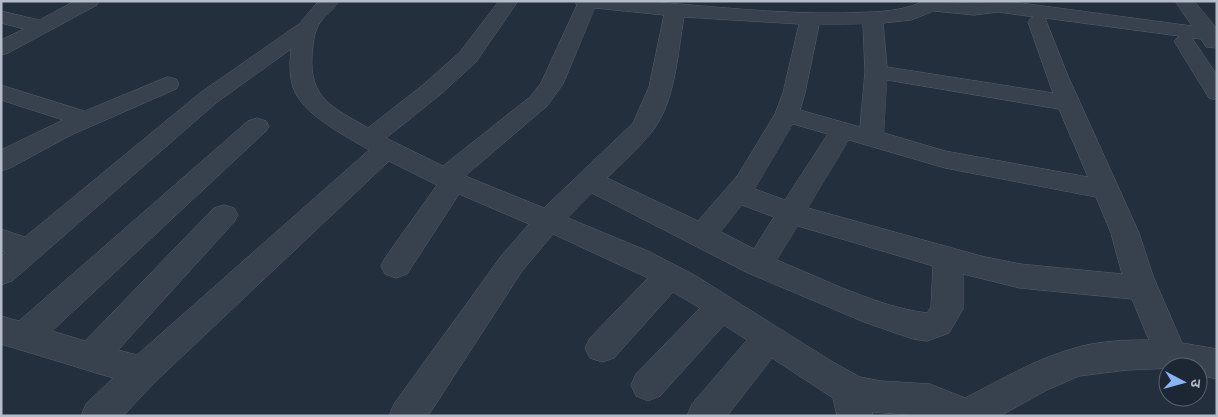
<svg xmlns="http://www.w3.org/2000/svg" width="1218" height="417" viewBox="0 0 1218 417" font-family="Montserrat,'Noto Sans Devanagari',sans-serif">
<rect width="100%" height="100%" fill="#242f3e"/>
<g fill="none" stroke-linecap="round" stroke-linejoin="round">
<defs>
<g id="minor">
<path d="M 75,1 L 99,1 L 97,5 L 8,53 L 1,55 L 1,40 L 24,29 L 1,23 L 1,11 L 39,20 Z"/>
<path d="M 319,1 L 339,1 C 334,10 324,15 319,24 C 314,33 313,44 312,54 C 309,100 333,107 368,128 L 424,84 L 460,52 L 499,1 L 518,1 L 476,62 L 441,94 L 386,138 L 443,166 L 531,96 L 541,83 L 577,5 L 574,1 C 596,1 619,0 642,1 C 709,6 775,14 842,13 C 868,12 896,13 920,3 L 919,1 L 974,3 L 1006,1 L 1192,26 L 1175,1 L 1194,1 L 1217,29 L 1217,48 L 1206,47 L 1201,39 L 1192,38 L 1217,75 L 1217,100 L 1209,98 L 1174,41 L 1179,36 L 1045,18 L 1068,76 L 1139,233 L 1153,276 L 1182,343 L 1217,349 L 1217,379 L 1198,375 L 1198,367 L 1127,370 L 1079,376 L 1047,390 L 1000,416 L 923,416 L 872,412 L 873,416 L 837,416 L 833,398 L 772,358 L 727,416 L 687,416 L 692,404 L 747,340 L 724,325 L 660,396 L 648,401 L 636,396 L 631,385 L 636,374 L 700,308 L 673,292 L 614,358 L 602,362 L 590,358 L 585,348 L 590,338 L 648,278 L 553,234 L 522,271 L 428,416 L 389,416 L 394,404 L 502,255 L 529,224 L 459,194 L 407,274 L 396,278 L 385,274 L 381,266 L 385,258 L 437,185 L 389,161 L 154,383 L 123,416 L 81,416 L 86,404 L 113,378 L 1,344 L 1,316 L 19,321 L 248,121 L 257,118 L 266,121 L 269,126 L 266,131 L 52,331 L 85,341 L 214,208 L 224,205 L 234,208 L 238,215 L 234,222 L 118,350 L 137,355 L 369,150 C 346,136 301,114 293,87 C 289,75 290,61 291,49 L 216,103 L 12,281 L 1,285 L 1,256 L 5,252 L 1,251 L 1,229 L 25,237 L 200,93 L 299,24 ZM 595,8 L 664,15 L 649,87 L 633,123 L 544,208 L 465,176 L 547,106 L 563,84 ZM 934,11 L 974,15 L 998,12 L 1035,17 L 1031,18 L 1028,22 L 1053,93 L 887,67 L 883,23 L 911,20 ZM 684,17 L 799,24 L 783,93 L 775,114 L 738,175 L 698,221 L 607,178 C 621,164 637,150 650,134 C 676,103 677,55 684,17 ZM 863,24 L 865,72 L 860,127 L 800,110 L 805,93 L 819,25 ZM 887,80 L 1059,109 L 1088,177 L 945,151 L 884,133 ZM 793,124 L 828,134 L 785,200 L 755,189 ZM 849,140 L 945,168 L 1096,197 L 1111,233 L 1122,274 L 1020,264 L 981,256 L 808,208 ZM 592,193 L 748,273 L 864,322 L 913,339 L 927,341 L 949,333 L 963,309 L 963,274 L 1020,288 L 1132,299 L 1149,340 C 1125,340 1098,341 1075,348 C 1037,358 1001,380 965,398 L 930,384 L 881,381 L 860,377 L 831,361 L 696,276 L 650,252 L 568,218 ZM 742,205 L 774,217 L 754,249 L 721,232 ZM 798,226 L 933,266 L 931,307 L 927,313 C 878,307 823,279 777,260 Z"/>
<path d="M 168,77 L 176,79 L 179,84 L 176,89 L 71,135 L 10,168 L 1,171 L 1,150 L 63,120 L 1,100 L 1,85 L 84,111 Z"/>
</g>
</defs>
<use href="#minor" stroke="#565f6c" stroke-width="1"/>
<use href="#minor" fill="#38414e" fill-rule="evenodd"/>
</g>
<rect width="1218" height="417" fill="none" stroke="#b4bcc9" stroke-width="5"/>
<g transform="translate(1183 382) rotate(96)"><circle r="24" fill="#1d2633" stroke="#59626f"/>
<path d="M0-4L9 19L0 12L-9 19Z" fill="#8ab4f8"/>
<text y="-8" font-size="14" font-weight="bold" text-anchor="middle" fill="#b4bcc9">उ</text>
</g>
</svg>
